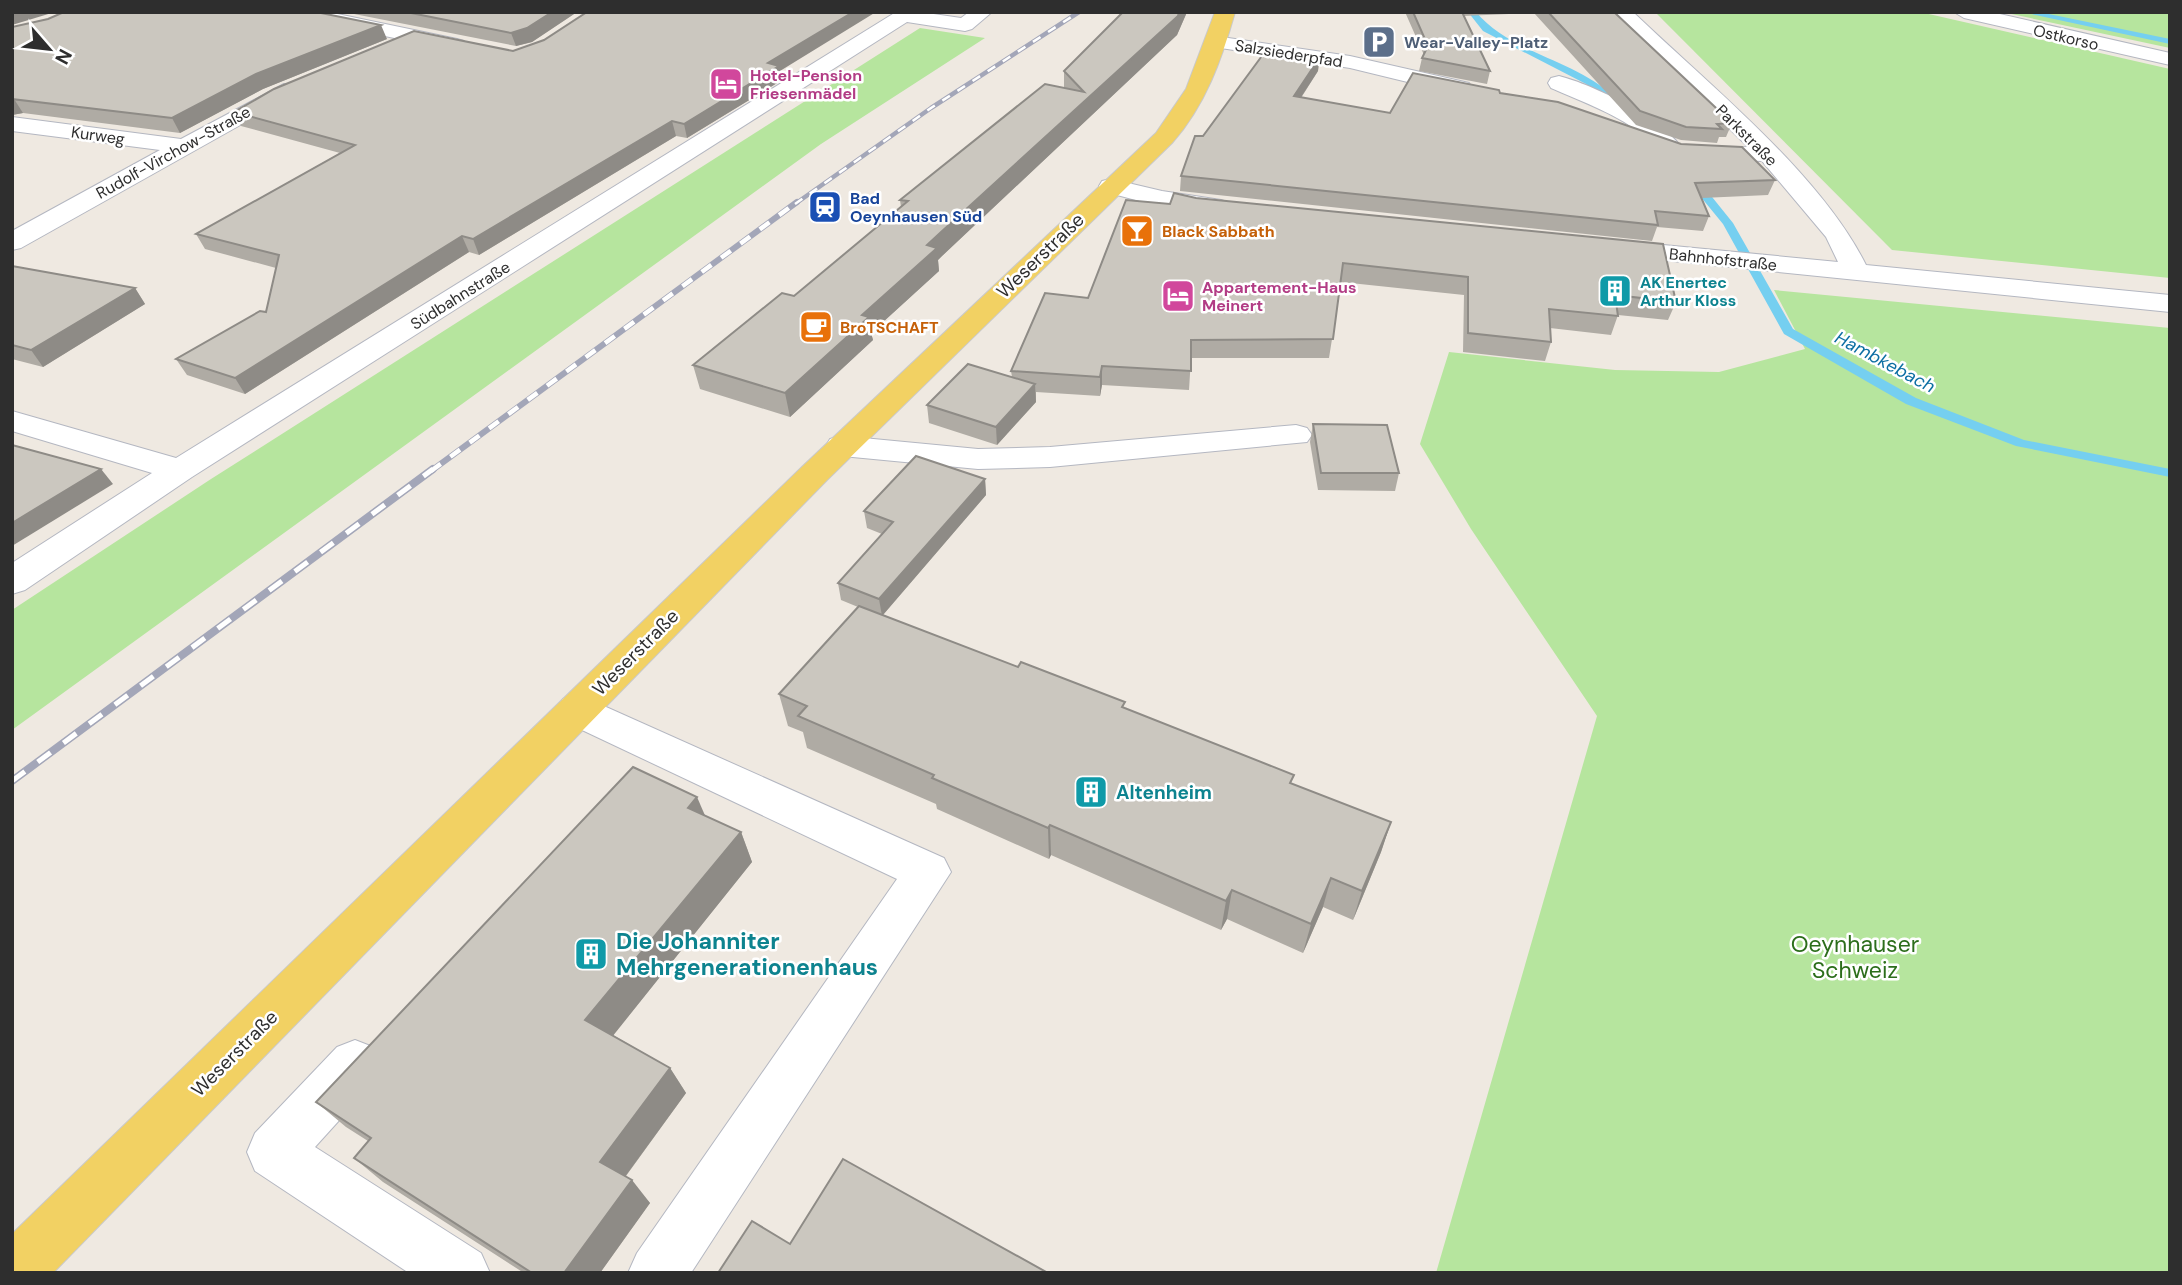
<svg xmlns="http://www.w3.org/2000/svg" width="2182" height="1285" viewBox="0 0 2182 1285" font-family="'DM Sans',sans-serif">
<rect width="100%" height="100%" fill="#efe9e1"/>
<g fill="#b6e59e">
<path d="M 1655,12 L 1920,12 L 2170,69 L 2170,278 L 1892,250 Z"/>
<path d="M 2002,12 L 2170,12 L 2170,48 Z"/>
<path d="M 920,28 L 985,38 L 821,144 L 12,730 L 12,610 L 211,479 Z"/>
<path d="M 1774,290 L 2170,328 L 2170,1273 L 1436,1273 L 1597,716 L 1471,529 L 1420,444 L 1449,352 L 1615,370 L 1719,372 L 1805,349 Z"/>
</g>
<g fill="none" stroke-linecap="round" stroke-linejoin="round">
<g fill="#75cff0" fill-rule="evenodd">
<path d="M 1468,12 L 1476,12 C 1511,54 1575,59 1614,97 L 1606,99 L 1586,84 L 1483,31 Z"/>
<path d="M 2022,12 L 2039,12 L 2170,39 L 2170,44 Z"/>
<path d="M 1696,187 L 1704,187 L 1733,223 L 1793,329 L 1916,398 L 2024,440 L 2170,469 L 2170,477 L 2016,446 L 1906,404 L 1784,334 L 1723,224 L 1696,191 Z"/>
</g>
<defs>
<g id="minor">
<path d="M 288,12 L 328,12 L 457,39 L 464,41 L 467,45 L 464,49 L 457,51 L 298,18 Z"/>
<path d="M 896,12 L 920,12 L 961,18 L 969,12 L 992,12 L 972,29 L 965,31 L 907,22 L 192,477 L 25,590 L 12,594 L 12,563 L 152,473 L 12,431 L 12,411 L 176,458 Z"/>
<path d="M 1611,12 L 1633,12 C 1708,84 1820,173 1866,265 L 2170,295 L 2170,312 L 1603,254 L 1599,248 L 1603,242 L 1612,240 L 1838,262 L 1826,237 L 1762,161 L 1689,158 L 1685,153 L 1689,148 L 1748,147 Z"/>
<path d="M 1954,12 L 1991,12 L 2170,53 L 2170,65 L 1964,18 Z"/>
<path d="M 1215,36 L 1350,56 L 1469,83 L 1472,88 L 1469,93 L 1461,95 L 1350,68 L 1208,46 L 1205,42 L 1208,38 Z"/>
<path d="M 1559,76 C 1594,85 1661,118 1682,148 L 1678,153 C 1661,157 1658,147 1646,137 C 1619,115 1583,102 1551,88 L 1548,83 L 1551,78 Z"/>
<path d="M 284,84 L 292,86 L 295,91 L 292,96 L 21,248 L 12,250 L 12,231 L 160,150 L 12,131 L 12,117 L 181,139 Z"/>
<path d="M 1111,179 L 1162,191 L 1221,200 L 1230,203 L 1234,208 L 1230,213 L 1221,216 L 1162,207 L 1102,191 L 1099,186 L 1102,181 Z"/>
<path d="M 1296,425 L 1307,428 L 1312,435 L 1307,442 L 1050,467 L 978,469 L 842,456 L 830,453 L 826,446 L 830,439 L 842,436 L 978,449 L 1050,447 Z"/>
<path d="M 577,694 L 944,858 L 951,872 L 691,1273 L 628,1273 L 637,1253 L 897,879 L 563,721 L 557,710 L 563,699 Z"/>
<path d="M 355,1040 L 373,1047 L 381,1065 L 373,1083 L 315,1147 L 481,1253 L 490,1273 L 409,1273 L 255,1171 L 247,1152 L 255,1133 L 337,1047 Z"/>
</g>
<path id="major" d="M 1215,12 L 1235,12 C 1222,59 1205,106 1172,143 L 827,480 L 53,1273 L 12,1273 L 12,1234 L 803,466 L 1156,133 L 1186,89 Z"/>
</defs>
<use href="#minor" stroke="#b4b7c1" stroke-width="2"/>
<use href="#major" stroke="#c9c9c9" stroke-width="2"/>
<use href="#minor" fill="#fff" fill-rule="evenodd"/>
<use href="#major" fill="#f2d163" fill-rule="evenodd"/>
<defs>
<path id="rail-far2" d="M 795,204 L 931,108 L 1079,12"/>
<path id="rail-far1" d="M 431,471 L 797,202"/>
<path id="rail" d="M 12,781 L 433,469"/>
</defs>
<use href="#rail-far2" stroke="#a3a6b8" stroke-width="4.5"/>
<use href="#rail-far1" stroke="#a3a6b8" stroke-width="6"/>
<use href="#rail" stroke="#a3a6b8" stroke-width="8"/>
<use href="#rail-far2" stroke="#fff" stroke-width="2.5" stroke-dasharray="9" stroke-linecap="butt"/>
<use href="#rail-far1" stroke="#fff" stroke-width="4.5" stroke-dasharray="12" stroke-linecap="butt"/>
<use href="#rail" stroke="#fff" stroke-width="5" stroke-dasharray="16" stroke-linecap="butt"/>
</g>
<g fill="#afaba4">
<path d="M 344,12 L 577,12 L 532,42 L 516,46 Z"/>
<path d="M 1123,12 L 1187,12 L 1177,35 L 942,256 L 938,260 L 939,271 L 871,333 L 873,340 L 790,417 L 700,389 L 693,365 L 794,296 L 901,207 L 900,200 L 1064,88 L 1064,71 Z"/>
<path d="M 1405,12 L 1614,12 L 1732,123 L 1726,137 L 1719,137 L 1717,143 L 1681,140 L 1636,125 L 1534,13 L 1463,16 L 1490,71 L 1487,84 L 1419,71 L 1422,58 L 1424,55 Z"/>
<path d="M 12,27 L 387,39 L 263,89 L 180,133 L 23,113 L 12,115 Z"/>
<path d="M 544,40 L 780,71 L 782,80 L 687,138 L 676,136 L 479,255 L 469,252 L 245,394 L 187,375 L 176,359 L 266,312 L 276,268 L 205,249 L 196,234 L 340,153 L 241,126 L 234,112 L 513,51 Z"/>
<path d="M 1318,71 L 1301,98 L 1390,113 L 1500,93 L 1775,180 L 1768,195 L 1702,198 L 1709,216 L 1703,231 L 1657,227 L 1652,241 L 1180,191 L 1181,176 L 1203,136 Z"/>
<path d="M 1126,200 L 1676,302 L 1668,320 L 1618,315 L 1611,335 L 1550,328 L 1551,342 L 1545,361 L 1463,352 L 1464,295 L 1341,282 L 1329,358 L 1191,358 L 1189,390 L 1102,385 L 1100,396 L 1036,392 L 1036,402 L 997,445 L 929,423 L 927,405 L 1012,377 L 1011,371 L 1088,298 Z"/>
<path d="M 12,266 L 135,288 L 145,304 L 43,367 L 12,359 Z"/>
<path d="M 1313,424 L 1399,473 L 1395,491 L 1318,490 L 1310,442 Z"/>
<path d="M 985,479 L 986,495 L 883,615 L 1125,709 L 1292,784 L 1391,822 L 1381,852 L 1353,920 L 1323,907 L 1303,953 L 1227,919 L 1221,930 L 1051,855 L 1049,859 L 937,809 L 936,804 L 807,748 L 803,732 L 788,726 L 779,694 L 858,607 L 841,600 L 838,583 L 882,534 L 867,528 L 864,511 Z"/>
<path d="M 705,816 L 741,832 L 752,862 L 613,1035 L 670,1068 L 686,1093 L 626,1176 L 650,1203 L 600,1273 L 524,1273 L 383,1182 L 354,1158 L 368,1141 L 346,1127 L 316,1102 Z"/>
</g>
<g fill="#8e8b86">
<path d="M 12,12 L 55,12 L 12,25 Z"/>
<path d="M 552,12 L 577,12 L 532,42 L 516,46 L 511,33 Z"/>
<path d="M 853,12 L 876,12 L 780,71 L 782,80 L 687,138 L 684,124 L 768,63 Z"/>
<path d="M 1179,12 L 1187,12 L 1177,35 L 942,256 L 938,260 L 939,271 L 871,333 L 873,340 L 790,417 L 785,393 L 862,315 L 940,233 Z"/>
<path d="M 381,25 L 387,39 L 263,89 L 180,133 L 172,118 L 256,74 Z"/>
<path d="M 1320,57 L 1318,71 L 1292,111 L 1294,96 Z"/>
<path d="M 12,99 L 14,99 L 23,113 L 12,115 Z"/>
<path d="M 672,121 L 676,136 L 479,255 L 473,239 Z"/>
<path d="M 462,236 L 469,252 L 245,394 L 235,378 Z"/>
<path d="M 135,288 L 145,304 L 43,367 L 31,350 Z"/>
<path d="M 1102,366 L 1102,385 L 1100,396 L 1100,377 Z"/>
<path d="M 1035,384 L 1036,402 L 997,445 L 996,427 Z"/>
<path d="M 101,469 L 113,484 L 12,546 L 12,523 Z"/>
<path d="M 985,479 L 986,495 L 882,616 L 879,599 Z"/>
<path d="M 697,797 L 710,827 L 688,808 Z"/>
<path d="M 1391,822 L 1381,852 L 1353,920 L 1362,891 Z"/>
<path d="M 1050,825 L 1051,855 L 1049,859 L 1048,828 Z"/>
<path d="M 741,832 L 752,862 L 604,1047 L 585,1020 Z"/>
<path d="M 1331,878 L 1323,907 L 1303,953 L 1311,924 Z"/>
<path d="M 1232,890 L 1227,919 L 1221,930 L 1226,901 Z"/>
<path d="M 670,1068 L 686,1093 L 619,1185 L 600,1162 Z"/>
<path d="M 632,1180 L 650,1203 L 600,1273 L 564,1273 Z"/>
</g>
<g fill="#cbc7bf" stroke="#8e8b86" stroke-width="2">
<path d="M 64,12 L 316,12 L 381,25 L 256,74 L 172,118 L 12,99 L 12,27 L 48,19 Z"/>
<path d="M 406,12 L 552,12 L 527,28 L 511,33 Z"/>
<path d="M 587,12 L 853,12 L 768,63 L 779,66 L 684,124 L 672,121 L 473,239 L 462,236 L 235,378 L 176,359 L 260,311 L 266,312 L 279,255 L 196,234 L 355,145 L 234,112 L 274,89 L 414,31 L 513,51 L 544,40 Z"/>
<path d="M 1123,12 L 1179,12 L 1178,16 L 940,233 L 927,245 L 937,248 L 862,315 L 869,317 L 785,393 L 693,365 L 782,293 L 794,296 L 908,201 L 900,200 L 1045,84 L 1084,92 L 1064,71 Z"/>
<path d="M 1413,12 L 1462,12 L 1490,71 L 1422,58 L 1428,46 Z"/>
<path d="M 1548,12 L 1614,12 L 1732,123 L 1717,124 L 1722,129 L 1686,127 L 1640,111 Z"/>
<path d="M 1267,49 L 1320,57 L 1294,96 L 1390,113 L 1413,73 L 1499,90 L 1500,93 L 1558,102 L 1681,144 L 1742,147 L 1775,180 L 1695,183 L 1709,216 L 1655,211 L 1658,225 L 1181,176 L 1195,136 L 1203,136 Z"/>
<path d="M 1174,193 L 1196,198 L 1663,244 L 1676,302 L 1615,295 L 1618,316 L 1549,309 L 1551,342 L 1468,333 L 1468,277 L 1343,263 L 1333,339 L 1191,340 L 1191,371 L 1102,366 L 1100,377 L 1011,371 L 1045,293 L 1088,298 L 1126,200 L 1170,204 Z"/>
<path d="M 12,266 L 135,288 L 31,350 L 12,345 Z"/>
<path d="M 968,364 L 1035,384 L 996,427 L 927,405 Z"/>
<path d="M 1313,424 L 1387,425 L 1399,473 L 1321,473 Z"/>
<path d="M 12,445 L 101,469 L 12,523 Z"/>
<path d="M 916,456 L 985,479 L 879,599 L 838,583 L 893,522 L 864,511 Z"/>
<path d="M 859,606 L 1018,667 L 1021,662 L 1125,702 L 1122,707 L 1294,775 L 1290,783 L 1391,822 L 1362,891 L 1331,878 L 1311,924 L 1232,890 L 1226,901 L 1050,825 L 1048,828 L 932,778 L 934,775 L 798,716 L 807,706 L 779,694 Z"/>
<path d="M 633,767 L 697,797 L 688,808 L 741,832 L 585,1020 L 670,1068 L 600,1162 L 632,1180 L 564,1273 L 532,1273 L 354,1158 L 371,1138 L 316,1102 Z"/>
<path d="M 843,1159 L 1048,1273 L 718,1273 L 752,1221 L 790,1244 Z"/>
</g>
<defs>
<symbol id="parking-square" viewBox="-11 -11 22 22"><rect x="-9" y="-9" width="18" height="18" rx="4" fill="#5c6f8a" stroke="#fff"/><path d="M-3.5-5.5H1a3.5 3.5 0 0 1 0 7H-1V5.5H-3.5ZM-1-3.4V-.6H.8a1.4 1.4 0 0 0 0-2.8Z" fill="#fff"/></symbol>
<symbol id="hotel-square" viewBox="-11 -11 22 22"><rect x="-9" y="-9" width="18" height="18" rx="4" fill="#d1479c" stroke="#fff"/><path d="M-6-4.5h1.5V1H6V5H4.5V3h-9V5H-6ZM-4 0a1.8 1.8 0 1 1 3.6 0ZM.5 0V-2.5h3Q6-2.5 6 0Z" fill="#fff"/></symbol>
<symbol id="station-square" viewBox="-11 -11 22 22"><rect x="-9" y="-9" width="18" height="18" rx="4" fill="#1a4fb4" stroke="#fff"/><path d="M-3-6H3Q5-6 5-4V2Q5 4 3 4L4.5 6H3L1.5 4h-3L-3 6H-4.5L-3 4Q-5 4-5 2V-4Q-5-6-3-6ZM-3.5-4v3h7v-3ZM-3.5 1v1.5H-2V1ZM2 1v1.5H3.5V1Z" fill="#fff"/></symbol>
<symbol id="bar-square" viewBox="-11 -11 22 22"><rect x="-9" y="-9" width="18" height="18" rx="4" fill="#e8710a" stroke="#fff"/><path d="M-6-5H6L.8 .8V4.5H3.5V6h-7V4.5H-.8V.8Z" fill="#fff"/></symbol>
<symbol id="building-square" viewBox="-11 -11 22 22"><rect x="-9" y="-9" width="18" height="18" rx="4" fill="#0f9aa8" stroke="#fff"/><path d="M-4-6H4V6H1V3H-1V6H-4ZM-2.5-4.3h1.7v1.8h-1.7ZM.8-4.3h1.7v1.8H.8ZM-2.5-1h1.7V.8h-1.7ZM.8-1h1.7V.8H.8Z" fill="#fff"/></symbol>
<symbol id="cafe-square" viewBox="-11 -11 22 22"><rect x="-9" y="-9" width="18" height="18" rx="4" fill="#e8710a" stroke="#fff"/><path d="M-5.5-4.5H6V0H3Q3 3.5 0 3.5H-2.5Q-5.5 3.5-5.5 0ZM3-3.2v2h1.7v-2ZM-6 4.5H4V6H-6Z" fill="#fff"/></symbol>
</defs>
<g fill-rule="evenodd">
<use href="#parking-square" x="1360" y="23" width="38" height="38"/>
<use href="#hotel-square" x="707" y="65" width="38" height="38"/>
<use href="#station-square" x="806" y="188" width="38" height="38"/>
<use href="#bar-square" x="1118" y="212" width="38" height="38"/>
<use href="#building-square" x="1596" y="272" width="38" height="38"/>
<use href="#hotel-square" x="1159" y="277" width="38" height="38"/>
<use href="#cafe-square" x="797" y="308" width="38" height="38"/>
<use href="#building-square" x="1072" y="773" width="38" height="38"/>
<use href="#building-square" x="572" y="935" width="38" height="38"/>
</g>
<g text-anchor="middle" stroke-width="5" stroke-linejoin="round" paint-order="stroke">
<g font-size="16" fill="#2e2e2e" stroke="#fff">
<text transform="translate(2066 37) rotate(13)" y="6">Ostkorso</text>
<text transform="translate(1289 53) rotate(9)" y="6">Salzsiederpfad</text>
<text transform="translate(98 135) rotate(8)" y="6">Kurweg</text>
<text transform="translate(1747 135) rotate(45)" y="6">Parkstraße</text>
<text transform="translate(173 152) rotate(-29)" y="6">Rudolf-Virchow-Straße</text>
<text transform="translate(1723 259) rotate(6)" y="6">Bahnhofstraße</text>
<text transform="translate(460 295) rotate(-32)" y="6">Südbahnstraße</text>
</g>
<g font-size="16" font-weight="bold" fill="#4e5e75" stroke="#fff" text-anchor="start">
<text x="1404" y="48">Wear-Valley-Platz</text>
</g>
<g font-size="16" font-weight="bold" fill="#b23c85" stroke="#fff" text-anchor="start">
<text x="750" y="81">Hotel-Pension<tspan x="750" dy="18">Friesenmädel</tspan></text>
<text x="1202" y="293">Appartement-Haus<tspan x="1202" dy="18">Meinert</tspan></text>
</g>
<g font-size="16" font-weight="bold" fill="#164399" stroke="#fff" text-anchor="start">
<text x="850" y="204">Bad<tspan x="850" dy="18">Oeynhausen Süd</tspan></text>
</g>
<g font-size="16" font-weight="bold" fill="#c56008" stroke="#fff" text-anchor="start">
<text x="1162" y="237">Black Sabbath</text>
<text x="840" y="333">BroTSCHAFT</text>
</g>
<g font-size="16" font-weight="bold" fill="#0d838f" stroke="#fff" text-anchor="start">
<text x="1640" y="288">AK Enertec<tspan x="1640" dy="18">Arthur Kloss</tspan></text>
</g>
<g font-size="18" font-style="italic" fill="#0d6fa3" stroke="#fff">
<text transform="translate(1885 362) rotate(28)" y="6">Hambkebach</text>
</g>
<g font-size="19" fill="#2e2e2e" stroke="#fff">
<text transform="translate(1040 255) rotate(-44)" y="7">Weserstraße</text>
<text transform="translate(635 652) rotate(-45)" y="7">Weserstraße</text>
<text transform="translate(234 1053) rotate(-45)" y="7">Weserstraße</text>
</g>
<g font-size="19" font-weight="bold" fill="#0d838f" stroke="#fff" text-anchor="start">
<text x="1116" y="799">Altenheim</text>
</g>
<g font-size="23" font-weight="bold" fill="#0d838f" stroke="#fff" text-anchor="start">
<text x="616" y="949">Die Johanniter<tspan x="616" dy="26">Mehrgenerationenhaus</tspan></text>
</g>
<g font-size="23" fill="#2c6e1b" stroke="#fff">
<text x="1855" y="952">Oeynhauser<tspan x="1855" dy="26">Schweiz</tspan></text>
</g>
</g>
<rect width="2182" height="1285" fill="none" stroke="#2e2e2e" stroke-width="28"/>
<g transform="translate(49 49) rotate(118)" stroke="#ffffff" stroke-width="5" paint-order="stroke">
<path d="M0-5L12 26L0 18L-12 26Z" fill="#2e2e2e"/>
<text y="-10" font-size="19" font-weight="bold" text-anchor="middle" fill="#2e2e2e">N</text>
</g>
</svg>
